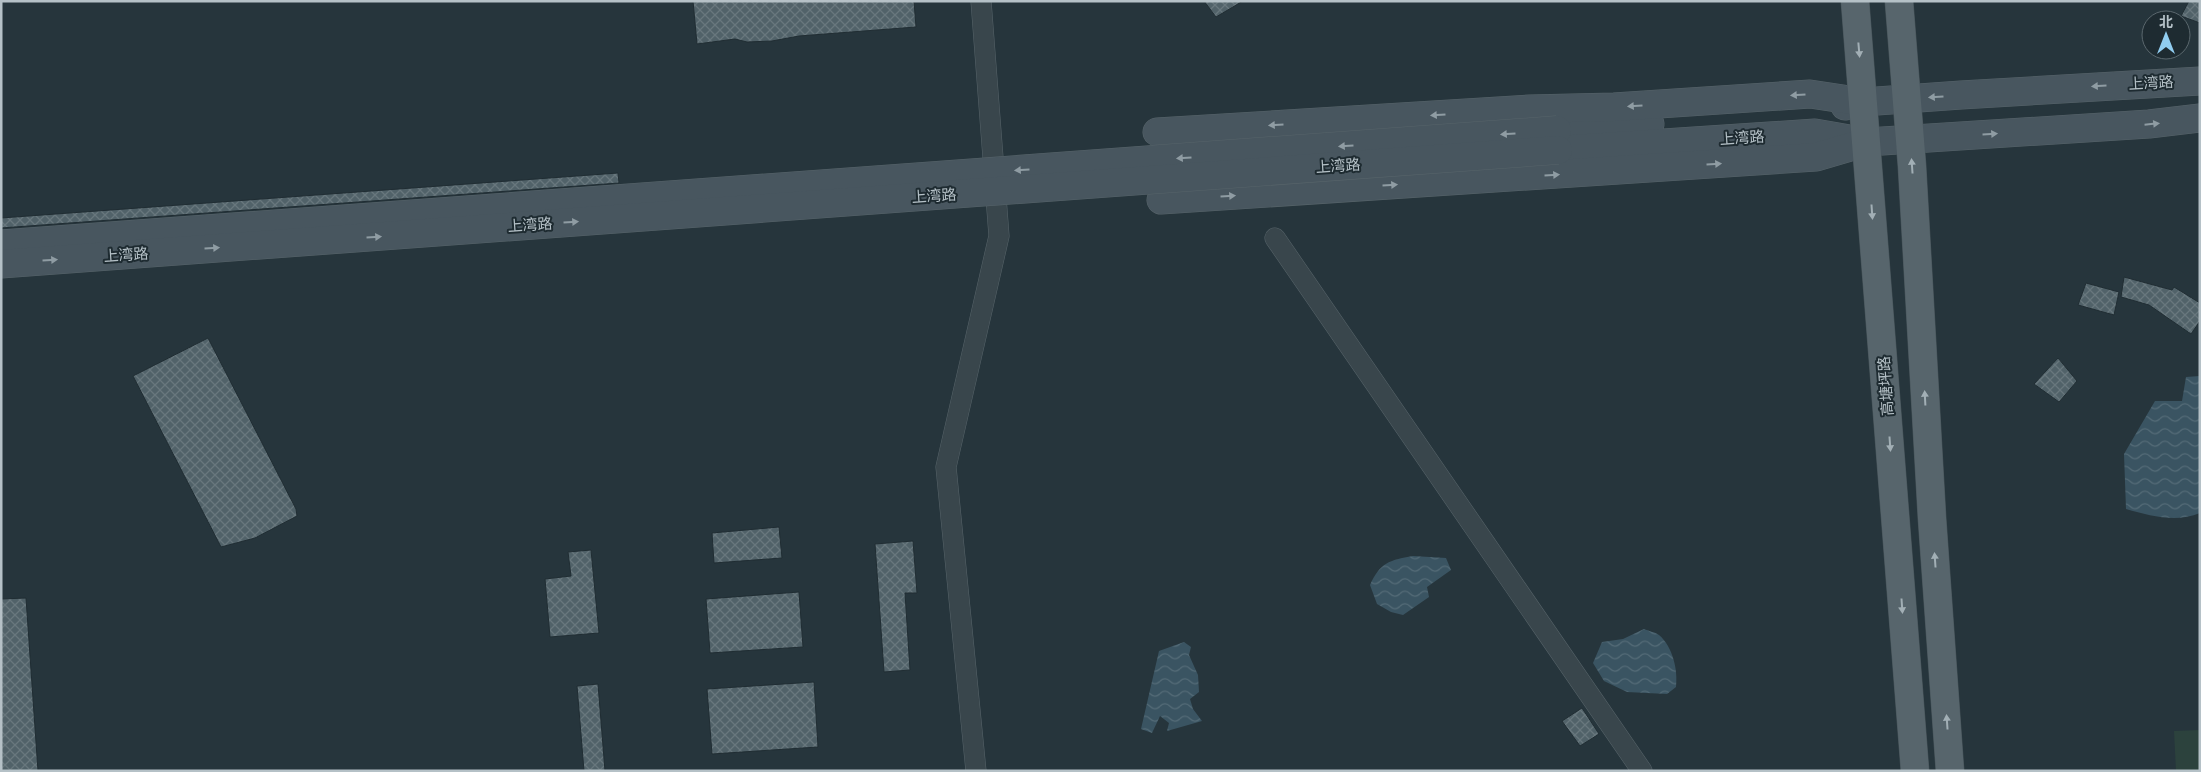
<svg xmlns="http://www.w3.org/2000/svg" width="2201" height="772" viewBox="0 0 2201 772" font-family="'Nunito Sans','Noto Sans SC',sans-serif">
<defs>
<pattern id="water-waves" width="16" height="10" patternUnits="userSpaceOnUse" patternTransform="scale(1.25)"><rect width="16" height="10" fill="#3a5462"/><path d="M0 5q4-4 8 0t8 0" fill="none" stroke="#546b77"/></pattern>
<pattern id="building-cross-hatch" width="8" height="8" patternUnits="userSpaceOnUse" patternTransform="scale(1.25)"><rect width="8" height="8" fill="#516269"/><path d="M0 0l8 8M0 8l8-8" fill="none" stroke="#68777d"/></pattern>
</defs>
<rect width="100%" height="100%" fill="#26353c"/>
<path fill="#2c423d" d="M 2200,730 L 2200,771 L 2176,771 L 2174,731 Z"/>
<g fill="url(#water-waves)">
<path d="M 2200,376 L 2200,513 C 2176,523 2151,516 2126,509 L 2124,454 L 2155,401 L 2182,401 L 2186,377 Z"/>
<path d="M 1413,556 L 1446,558 L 1451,570 L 1427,587 L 1429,597 L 1403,615 L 1391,612 L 1377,604 L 1370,585 C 1380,563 1389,560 1413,556 Z"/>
<path d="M 1644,629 C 1648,631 1655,632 1659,635 C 1673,647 1678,670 1676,687 L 1667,694 L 1627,692 L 1604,681 L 1593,663 L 1602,642 L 1623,639 Z"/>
<path d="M 1184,642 L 1191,647 L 1189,655 L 1198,675 L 1199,692 L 1190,699 L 1193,709 L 1202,721 L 1167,731 L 1169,723 L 1160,716 L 1152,733 L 1141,729 L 1159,651 Z"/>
</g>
<g fill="url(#building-cross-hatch)" stroke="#202d33">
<path d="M 693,1 L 914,1 L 916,27 L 799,36 L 772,41 L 747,42 L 735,39 L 697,44 Z"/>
<path d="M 1204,1 L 1243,1 L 1216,17 Z"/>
<path d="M 2189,1 L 2200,1 L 2200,23 L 2181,16 Z"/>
<path d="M 618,173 L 619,183 L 1,228 L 1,218 Z"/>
<path d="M 2124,277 L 2172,290 L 2174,287 L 2200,303 L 2200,321 L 2191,334 L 2149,305 L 2121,297 Z"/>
<path d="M 2086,283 L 2119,292 L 2114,315 L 2078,305 Z"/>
<path d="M 208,338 L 296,509 L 297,516 L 255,538 L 221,547 L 133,376 Z"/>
<path d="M 2058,358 L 2077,381 L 2059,402 L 2034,384 Z"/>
<path d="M 779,527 L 782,558 L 714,563 L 712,533 Z"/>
<path d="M 913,541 L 917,593 L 905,593 L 910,670 L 884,672 L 875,544 Z"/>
<path d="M 591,550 L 599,633 L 550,637 L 545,579 L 571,576 L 568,552 Z"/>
<path d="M 799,592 L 803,647 L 710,653 L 706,599 Z"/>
<path d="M 26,598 L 38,771 L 1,771 L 1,599 Z"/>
<path d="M 814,682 L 818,747 L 712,754 L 707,689 Z"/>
<path d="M 598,684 L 605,771 L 584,771 L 577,686 Z"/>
<path d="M 1582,708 L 1599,734 L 1580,746 L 1562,721 Z"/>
</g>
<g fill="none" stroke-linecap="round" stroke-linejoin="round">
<defs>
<g id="street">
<path d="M 1275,238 L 1642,771"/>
<path d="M 976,771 L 946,467 L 999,236 L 981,1"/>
</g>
<g id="secondary">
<path d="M 1845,106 L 1863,102 L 1961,95 L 2200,81"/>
<path d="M 1557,130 L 1650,124"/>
<path d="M 1157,132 L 1530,109 L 1614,107 L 1810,94 L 1863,102"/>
<path d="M 1558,150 L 1815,133 L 1867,142 L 2149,124 L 2200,118"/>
<path d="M 1161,200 L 1816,157 L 1867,142"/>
</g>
<g id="primary">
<path d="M 1855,1 L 1915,771"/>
<path d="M 1899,1 L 1912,166 L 1932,518 L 1950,771"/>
</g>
</defs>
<use href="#street" stroke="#57646a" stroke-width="21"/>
<use href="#secondary" stroke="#57646a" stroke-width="29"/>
<use href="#primary" stroke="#455258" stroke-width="29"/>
<use href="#street" stroke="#39464c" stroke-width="20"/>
<use href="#secondary" stroke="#48565f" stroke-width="28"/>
<use href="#primary" stroke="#57656c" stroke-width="28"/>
<defs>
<g id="secondary-bridge">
<path d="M 1,244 L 1557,130"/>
<path d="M 1,264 L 1558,150"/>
</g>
</defs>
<use href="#secondary-bridge" stroke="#57646a" stroke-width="29" stroke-linecap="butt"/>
<use href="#secondary-bridge" stroke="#48565f" stroke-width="28"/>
</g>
<defs><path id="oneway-solid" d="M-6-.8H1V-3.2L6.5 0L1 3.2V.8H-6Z" transform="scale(1.25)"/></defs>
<g fill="#a2afb5">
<use href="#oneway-solid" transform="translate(1859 50) rotate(85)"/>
<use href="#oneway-solid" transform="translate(1912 166) rotate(-94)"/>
<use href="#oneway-solid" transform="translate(1872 212) rotate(86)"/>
<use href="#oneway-solid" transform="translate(1925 398) rotate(-93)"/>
<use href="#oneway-solid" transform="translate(1890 444) rotate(86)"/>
<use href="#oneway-solid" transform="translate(1935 560) rotate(-94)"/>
<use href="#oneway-solid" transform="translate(1902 606) rotate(86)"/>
<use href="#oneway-solid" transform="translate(1947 722) rotate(-94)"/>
</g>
<g fill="#8f9ca3">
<use href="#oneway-solid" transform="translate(2099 86) rotate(177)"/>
<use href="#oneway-solid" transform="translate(1798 95) rotate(176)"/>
<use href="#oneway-solid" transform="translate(1936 97) rotate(176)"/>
<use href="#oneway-solid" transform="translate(1635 106) rotate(176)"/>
<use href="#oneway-solid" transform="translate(1438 115) rotate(176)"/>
<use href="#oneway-solid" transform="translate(2152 124) rotate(-6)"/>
<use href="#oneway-solid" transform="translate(1276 125) rotate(177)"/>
<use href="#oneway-solid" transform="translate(1508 134) rotate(176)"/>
<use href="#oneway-solid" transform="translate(1990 134) rotate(-4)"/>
<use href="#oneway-solid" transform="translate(1346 146) rotate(176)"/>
<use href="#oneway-solid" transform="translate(1184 158) rotate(176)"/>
<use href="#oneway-solid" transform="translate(1714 164) rotate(-4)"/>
<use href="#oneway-solid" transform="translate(1022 170) rotate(176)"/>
<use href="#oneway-solid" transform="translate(1552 175) rotate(-4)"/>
<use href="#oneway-solid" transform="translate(1390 185) rotate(-4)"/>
<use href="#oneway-solid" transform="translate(1228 196) rotate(-4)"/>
<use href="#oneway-solid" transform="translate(571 222) rotate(-4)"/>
<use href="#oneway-solid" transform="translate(374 237) rotate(-4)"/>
<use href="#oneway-solid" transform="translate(212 248) rotate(-4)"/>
<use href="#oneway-solid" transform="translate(50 260) rotate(-4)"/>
</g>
<g text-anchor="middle" stroke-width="4" stroke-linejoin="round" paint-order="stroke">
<g font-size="15" fill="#b5c1c7" stroke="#1e2b31">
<text transform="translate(2151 83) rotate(-3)" y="5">上湾路</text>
<text transform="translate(1742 138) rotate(-4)" y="5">上湾路</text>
<text transform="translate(1338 166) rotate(-4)" y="5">上湾路</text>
<text transform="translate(934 196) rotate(-4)" y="5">上湾路</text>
<text transform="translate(530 225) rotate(-4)" y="5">上湾路</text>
<text transform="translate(126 255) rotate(-4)" y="5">上湾路</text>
<text transform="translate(1886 386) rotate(-94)" y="5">高塘坪路</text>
</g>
</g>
<rect width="2201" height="772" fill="none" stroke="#b5c1c7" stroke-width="5"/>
<g transform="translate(2166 35)"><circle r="24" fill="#1e2b31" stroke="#5a676d"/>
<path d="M0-4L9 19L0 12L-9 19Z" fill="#91cdf0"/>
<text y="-8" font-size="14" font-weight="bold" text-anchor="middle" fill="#b5c1c7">北</text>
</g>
</svg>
